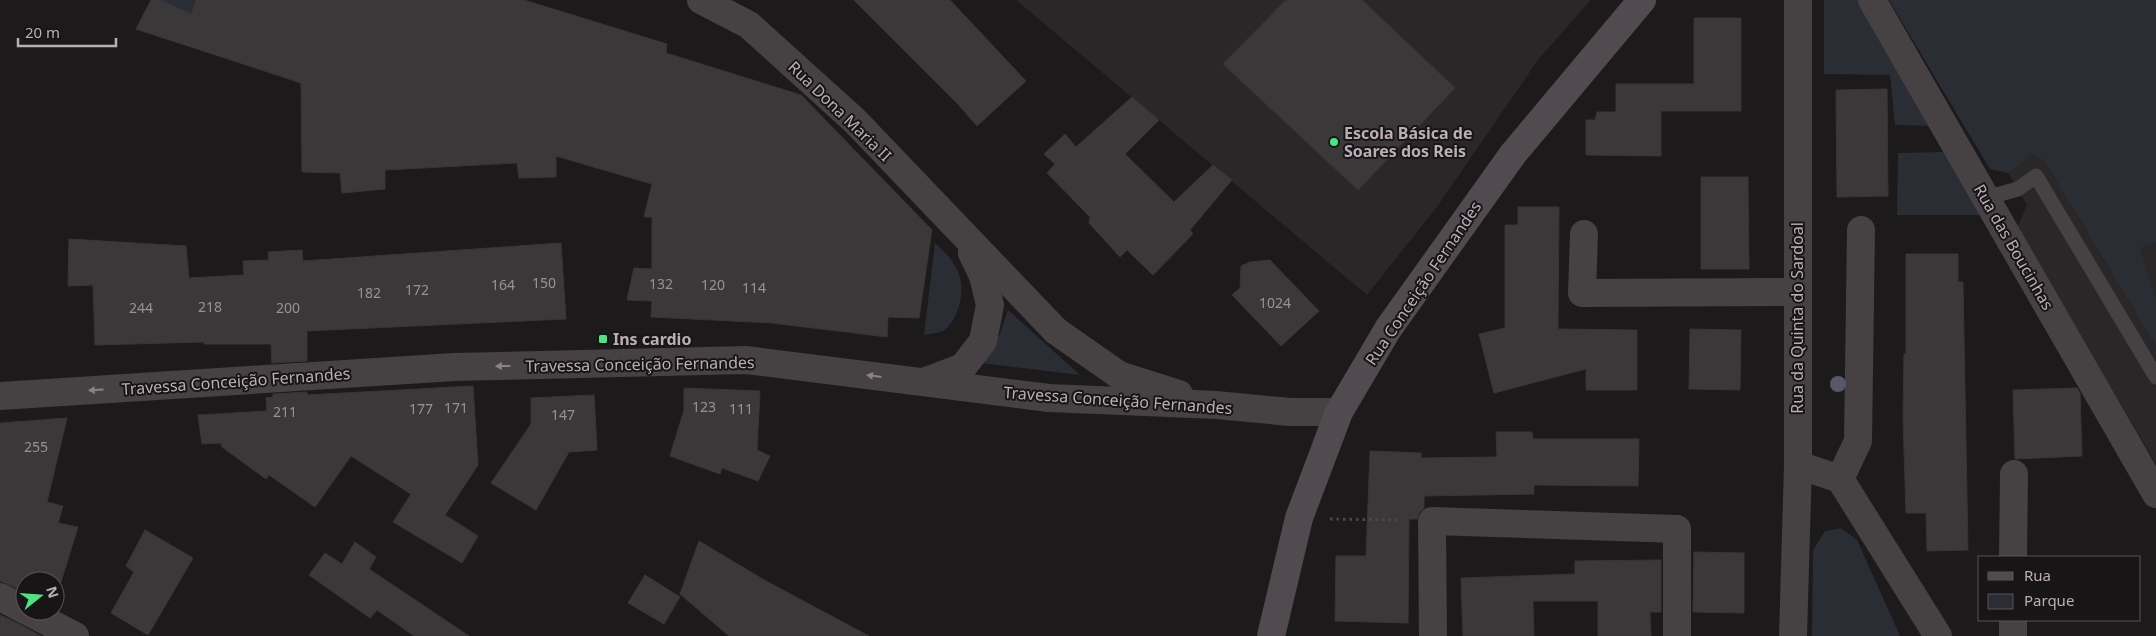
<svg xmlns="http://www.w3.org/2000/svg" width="2156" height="636" viewBox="0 0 2156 636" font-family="'Noto Sans',sans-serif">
<rect width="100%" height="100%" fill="#1c1a1b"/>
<g fill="#292727">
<path d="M 1016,0 L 1591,0 L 1538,60 L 1437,207 L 1367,295 Z"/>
<path d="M 1889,0 L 2156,0 L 2156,464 L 2017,228 L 2027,205 L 2008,173 L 1990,169 Z"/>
</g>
<g fill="#2b2d34">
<path d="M 161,0 L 196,0 L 181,44 L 159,37 L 174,6 Z"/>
<path d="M 1824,0 L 1859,0 L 1932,126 L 1895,125 L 1890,75 L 1824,74 Z"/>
<path d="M 1889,0 L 2156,0 L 2156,242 L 2140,248 L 2156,301 L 2156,345 L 2044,160 L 2032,154 L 2008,173 L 1990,169 Z"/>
<path d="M 1947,152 L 1985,215 L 1897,215 L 1898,153 Z"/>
<path d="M 935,243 C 958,263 968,282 957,312 C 955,318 949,327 943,331 C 938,333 929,334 924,335 Z"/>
<path d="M 1008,310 L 1080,375 L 981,363 L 1000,334 Z"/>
<path d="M 1841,528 L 1857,540 L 1900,636 L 1812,636 L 1813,550 L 1825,531 Z"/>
</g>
<g fill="#3b3839" stroke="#383536">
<path d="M 151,0 L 161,0 L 191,14 L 196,0 L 524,0 L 667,44 L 666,53 L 801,95 L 932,230 L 919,318 L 888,317 L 887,337 L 772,323 L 651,317 L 652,301 L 627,300 L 634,268 L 652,269 L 652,217 L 644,217 L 652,184 L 556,156 L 556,177 L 519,178 L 517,163 L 385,170 L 385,189 L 342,193 L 340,173 L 302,172 L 301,83 L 136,29 Z"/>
<path d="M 854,0 L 950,0 L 1026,81 L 977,126 L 957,103 Z"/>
<path d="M 1286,0 L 1362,0 L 1455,88 L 1358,190 L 1223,64 Z"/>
<path d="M 1694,18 L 1741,18 L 1741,111 L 1661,111 L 1661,156 L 1586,155 L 1586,120 L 1595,120 L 1597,112 L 1616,112 L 1616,84 L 1694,84 Z"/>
<path d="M 1887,89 L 1888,196 L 1837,197 L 1836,90 Z"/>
<path d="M 1132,97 L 1159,120 L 1125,154 L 1174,202 L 1213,165 L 1232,180 L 1190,230 L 1193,234 L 1153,275 L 1127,250 L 1120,257 L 1089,223 L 1090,217 L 1047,173 L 1055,164 L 1044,154 L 1065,134 L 1076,147 Z"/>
<path d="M 1701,177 L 1748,177 L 1749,269 L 1701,269 Z"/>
<path d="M 1518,207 L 1559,207 L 1558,329 L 1637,330 L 1637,390 L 1586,390 L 1586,369 L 1494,393 L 1479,334 L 1505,328 L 1505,225 L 1518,225 Z"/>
<path d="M 69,239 L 186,246 L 189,278 L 244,275 L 243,261 L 269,260 L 268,252 L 302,250 L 303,261 L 561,243 L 566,319 L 307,331 L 307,361 L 272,363 L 271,344 L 204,344 L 204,342 L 95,345 L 93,285 L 68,286 Z"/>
<path d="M 1906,254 L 1958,254 L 1958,282 L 1963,282 L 1968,550 L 1927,551 L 1926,513 L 1906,513 L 1903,418 L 1904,354 L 1906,354 Z"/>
<path d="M 1270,260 L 1319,311 L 1281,346 L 1232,295 L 1240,288 L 1241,266 L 1250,262 Z"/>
<path d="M 1690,329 L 1741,330 L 1740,390 L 1689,389 Z"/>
<path d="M 473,386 L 478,465 L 445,515 L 478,536 L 462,563 L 393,522 L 411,494 L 351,456 L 315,507 L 269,475 L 266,479 L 222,447 L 221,443 L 202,444 L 198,415 L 267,411 L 266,398 L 273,397 L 273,394 L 307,392 L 307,395 Z"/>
<path d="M 684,388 L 760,391 L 757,450 L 770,456 L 758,481 L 722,468 L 720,474 L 670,456 L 684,410 Z"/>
<path d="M 2077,388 L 2080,393 L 2082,456 L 2015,459 L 2013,390 Z"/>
<path d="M 594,395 L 597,450 L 569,452 L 536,510 L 491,483 L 531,424 L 531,398 Z"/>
<path d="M 67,418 L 47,502 L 63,506 L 58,523 L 78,527 L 55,601 L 55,581 L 25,581 L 25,592 L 0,581 L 0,423 Z"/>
<path d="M 1496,432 L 1532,432 L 1533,439 L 1639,439 L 1638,486 L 1534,485 L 1534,494 L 1424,496 L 1424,508 L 1419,513 L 1417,519 L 1409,519 L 1408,623 L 1335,621 L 1336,556 L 1366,556 L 1370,451 L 1421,453 L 1421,458 L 1497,457 Z"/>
<path d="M 145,530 L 193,558 L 148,635 L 111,613 L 134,572 L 126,566 Z"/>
<path d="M 699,541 L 766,581 L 869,636 L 729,636 L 680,594 Z"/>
<path d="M 355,542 L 376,557 L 369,569 L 469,636 L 414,636 L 377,610 L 370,618 L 309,575 L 325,553 L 342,564 Z"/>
<path d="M 1694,552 L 1744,553 L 1744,613 L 1693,612 Z"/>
<path d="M 1661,560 L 1661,612 L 1650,612 L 1651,636 L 1598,636 L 1598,601 L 1533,601 L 1534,636 L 1463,636 L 1461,578 L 1575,574 L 1575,561 Z"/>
<path d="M 645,575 L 680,597 L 664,624 L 628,603 Z"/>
<path d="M 0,615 L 19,624 L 41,636 L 0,636 Z"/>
</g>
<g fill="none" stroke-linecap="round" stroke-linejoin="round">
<path stroke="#4d464a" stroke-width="3" stroke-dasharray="2.5 4" stroke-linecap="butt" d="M 1330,519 L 1402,520"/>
<path stroke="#464143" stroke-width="15" d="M 1986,198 L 2018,189 L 2036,176 L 2156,377"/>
<g stroke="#464143" stroke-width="28">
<path d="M 701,0 L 749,25 L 855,121 L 1056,331 L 1119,375 L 1179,394"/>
<path d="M 1872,0 L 2156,494"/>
<path d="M 1584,234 L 1582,293 L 1797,292"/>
<path d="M 926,381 L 963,367 L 983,341 L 990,305 L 983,276 L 972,253"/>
<path d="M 0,396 L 454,367 L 746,360 L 1049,398 L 1216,405 L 1290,412 L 1339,412"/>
<path d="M 1798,465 L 1840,479 L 1938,636"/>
<path d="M 1840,479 L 1858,441 L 1861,230"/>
<path d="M 2013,557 L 2014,474"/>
<path d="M 0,597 L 25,610"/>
<path d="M 27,611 L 75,636"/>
<path d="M 1433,636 L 1432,521 L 1677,529 L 1677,636"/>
<path d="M 1793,636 L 1798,465 L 1798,0"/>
<path d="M 2013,636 L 2013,620"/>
</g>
<path stroke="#514a4e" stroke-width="28" d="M 1271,636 L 1299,518 L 1339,412 L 1388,329 L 1513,154 L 1642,0"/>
</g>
<circle fill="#575a66" cx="1838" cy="384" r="8"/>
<defs><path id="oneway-solid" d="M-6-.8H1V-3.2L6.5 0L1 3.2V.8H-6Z" transform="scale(1.25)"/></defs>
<g fill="#8c8288">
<use href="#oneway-solid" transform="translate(503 366) rotate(179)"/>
<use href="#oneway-solid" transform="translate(874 376) rotate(-173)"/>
<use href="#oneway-solid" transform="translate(96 390) rotate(176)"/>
</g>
<g fill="#4ce380" stroke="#181516" stroke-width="2">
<circle cx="1334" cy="142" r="5"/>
<rect x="598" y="334" width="10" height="10" rx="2.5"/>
</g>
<g text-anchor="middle" stroke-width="4" stroke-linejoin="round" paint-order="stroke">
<g font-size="14" fill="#9b9097">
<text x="544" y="288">150</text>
<text x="661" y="289">132</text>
<text x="503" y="290">164</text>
<text x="713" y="290">120</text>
<text x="754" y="293">114</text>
<text x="417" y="295">172</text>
<text x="369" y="298">182</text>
<text x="1275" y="308">1024</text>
<text x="210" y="312">218</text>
<text x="141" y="313">244</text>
<text x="288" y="313">200</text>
<text x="704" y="412">123</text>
<text x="456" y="413">171</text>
<text x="421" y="414">177</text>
<text x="741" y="414">111</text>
<text x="285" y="417">211</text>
<text x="563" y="420">147</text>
<text x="36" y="452">255</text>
</g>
<g font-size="16" fill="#bbaeb6" stroke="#181516">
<text transform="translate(840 111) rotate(44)" y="6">Rua Dona Maria II</text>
<text transform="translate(2014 247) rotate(60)" y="6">Rua das Boucinhas</text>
<text transform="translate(1423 283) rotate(-56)" y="6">Rua Conceição Fernandes</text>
<text transform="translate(1797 318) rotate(-90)" y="6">Rua da Quinta do Sardoal</text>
<text transform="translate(640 364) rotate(-1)" y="6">Travessa Conceição Fernandes</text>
<text transform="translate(236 381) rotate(-4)" y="6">Travessa Conceição Fernandes</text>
<text transform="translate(1118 400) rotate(4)" y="6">Travessa Conceição Fernandes</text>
</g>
<g font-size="16" font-weight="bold" fill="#bbaeb6" stroke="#181516" text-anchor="start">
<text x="1344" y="139">Escola Básica de<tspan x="1344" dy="18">Soares dos Reis</tspan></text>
<text x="613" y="345">Ins cardio</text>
</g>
</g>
<rect x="1978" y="556" width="162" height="65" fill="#181516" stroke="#595256"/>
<rect x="1988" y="572" width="25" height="8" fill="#514a4e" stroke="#595256"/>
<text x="2024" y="581" font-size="15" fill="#bbaeb6">Rua</text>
<rect x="1988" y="594" width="25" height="15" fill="#2b2d34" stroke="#595256"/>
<text x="2024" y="606" font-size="15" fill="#bbaeb6">Parque</text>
<g transform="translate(40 596) rotate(73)"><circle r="24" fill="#181516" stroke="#595256"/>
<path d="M0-4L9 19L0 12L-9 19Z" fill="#4ce380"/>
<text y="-8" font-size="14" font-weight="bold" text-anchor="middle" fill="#bbaeb6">N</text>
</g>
<path d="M18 38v8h98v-8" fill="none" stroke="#bbaeb6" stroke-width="2.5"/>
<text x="25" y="38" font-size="15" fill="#bbaeb6" stroke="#181516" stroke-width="4" paint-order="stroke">20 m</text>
</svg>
